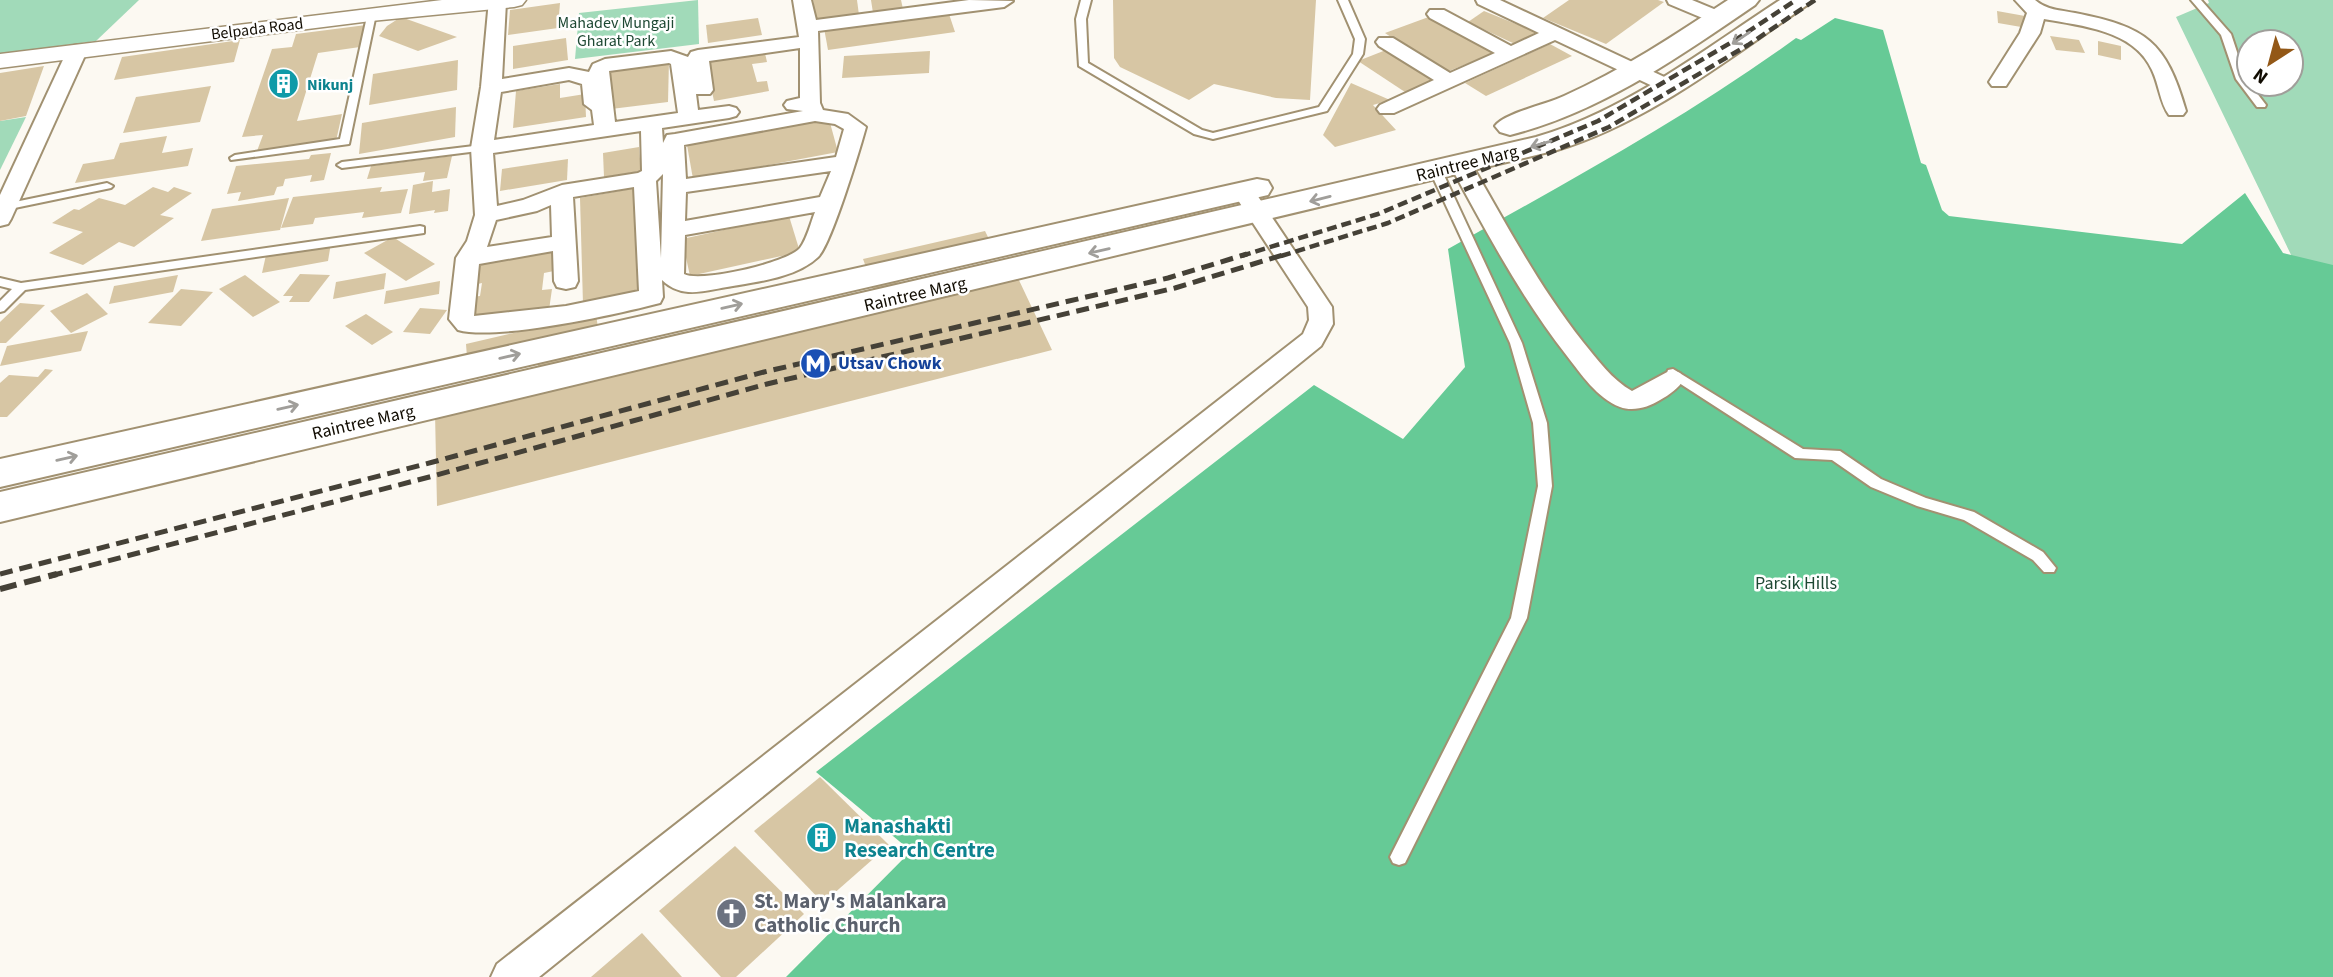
<svg xmlns="http://www.w3.org/2000/svg" width="2333" height="977" viewBox="0 0 2333 977" font-family="'Source Sans 3',sans-serif">
<rect width="100%" height="100%" fill="#fcf9f2"/>
<g fill="#a1dab9" fill-rule="evenodd">
<path d="M 0,0 L 139,0 L 96,41 L 0,54 Z"/>
<path d="M 698,0 L 699,44 L 575,59 L 579,13 Z"/>
<path d="M 2208,0 L 2333,0 L 2333,270 L 2294,261 L 2176,17 L 2209,3 ZM 2249,42 L 2291,42 L 2291,84 L 2249,84 Z"/>
<path d="M 26,117 L 0,170 L 0,121 Z"/>
</g>
<path fill="#66ca96" d="M 1835,18 L 1883,30 L 1921,163 L 1926,165 L 1942,210 L 1949,216 L 2182,244 L 2245,193 L 2283,253 L 2333,265 L 2333,977 L 786,977 L 911,851 L 816,772 L 1314,385 L 1403,439 L 1465,367 L 1448,249 C 1567,182 1686,118 1796,38 L 1801,40 Z"/>
<g fill="#d7c6a4">
<path d="M 813,0 L 857,0 L 859,15 L 815,20 Z"/>
<path d="M 871,0 L 901,0 L 903,9 L 873,13 Z"/>
<path d="M 1113,0 L 1316,0 L 1310,100 L 1276,98 L 1214,84 L 1189,100 L 1120,67 L 1114,58 Z"/>
<path d="M 1569,0 L 1658,0 L 1664,2 L 1606,44 L 1543,18 Z"/>
<path d="M 560,3 L 558,28 L 508,35 L 510,10 Z"/>
<path d="M 948,11 L 955,32 L 828,50 L 824,28 Z"/>
<path d="M 1484,11 L 1536,32 L 1517,45 L 1468,22 Z"/>
<path d="M 1997,11 L 2025,16 L 2027,28 L 1998,23 Z"/>
<path d="M 1434,15 L 1494,53 L 1444,73 L 1385,33 Z"/>
<path d="M 401,17 L 457,37 L 418,51 L 379,36 L 387,26 Z"/>
<path d="M 758,18 L 762,35 L 708,43 L 706,25 Z"/>
<path d="M 366,25 L 360,47 L 318,53 L 297,121 L 342,114 L 336,141 L 257,151 L 263,135 L 242,137 L 272,49 L 292,47 L 296,34 Z"/>
<path d="M 2050,36 L 2079,40 L 2085,53 L 2056,50 Z"/>
<path d="M 566,38 L 568,60 L 513,69 L 513,46 Z"/>
<path d="M 240,40 L 234,62 L 114,80 L 122,57 Z"/>
<path d="M 2098,41 L 2121,46 L 2121,60 L 2098,55 Z"/>
<path d="M 1550,44 L 1572,56 L 1486,96 L 1465,83 Z"/>
<path d="M 1391,48 L 1437,79 L 1405,92 L 1358,61 Z"/>
<path d="M 764,49 L 767,62 L 752,64 L 757,82 L 767,81 L 769,91 L 714,101 L 705,59 Z"/>
<path d="M 930,51 L 929,73 L 842,78 L 844,56 Z"/>
<path d="M 458,60 L 457,90 L 369,105 L 373,74 Z"/>
<path d="M 669,60 L 668,102 L 603,110 L 606,68 Z"/>
<path d="M 44,66 L 26,116 L 0,121 L 0,73 Z"/>
<path d="M 1351,83 L 1390,100 L 1373,105 L 1396,130 L 1335,147 L 1323,135 Z"/>
<path d="M 560,84 L 560,98 L 585,94 L 586,117 L 513,128 L 516,91 Z"/>
<path d="M 211,86 L 200,122 L 123,133 L 136,97 Z"/>
<path d="M 456,107 L 455,137 L 359,154 L 362,123 Z"/>
<path d="M 829,119 L 838,152 L 693,179 L 687,145 Z"/>
<path d="M 167,136 L 162,153 L 193,148 L 188,166 L 75,183 L 83,164 L 114,159 L 120,143 Z"/>
<path d="M 639,147 L 641,171 L 604,177 L 603,153 Z"/>
<path d="M 331,153 L 324,180 L 310,182 L 312,175 L 285,179 L 283,186 L 277,187 L 274,195 L 238,201 L 241,192 L 227,194 L 236,166 L 309,159 L 311,155 Z"/>
<path d="M 452,156 L 447,178 L 423,181 L 425,172 L 367,179 L 371,166 Z"/>
<path d="M 568,159 L 567,180 L 500,191 L 502,169 Z"/>
<path d="M 433,181 L 432,192 L 450,189 L 448,211 L 434,213 L 435,210 L 409,214 L 413,185 Z"/>
<path d="M 153,187 L 168,192 L 174,187 L 192,193 L 160,215 L 174,218 L 134,247 L 119,242 L 83,265 L 49,253 L 83,232 L 52,223 L 74,209 L 79,210 L 99,198 L 125,205 Z"/>
<path d="M 382,187 L 380,192 L 408,189 L 401,213 L 362,218 L 364,212 L 315,218 L 313,224 L 281,228 L 293,197 Z"/>
<path d="M 636,188 L 644,292 L 583,304 L 580,198 Z"/>
<path d="M 289,198 L 280,230 L 201,241 L 212,209 Z"/>
<path d="M 789,216 L 800,252 L 690,276 L 682,239 Z"/>
<path d="M 985,231 L 990,241 L 891,264 L 906,302 L 1017,276 L 1052,350 L 437,506 L 435,413 L 540,388 L 537,355 L 468,371 L 466,344 L 596,314 L 599,335 L 571,341 L 575,375 L 879,303 L 863,259 Z"/>
<path d="M 393,237 L 435,264 L 406,281 L 364,253 Z"/>
<path d="M 331,243 L 328,261 L 262,273 L 266,255 Z"/>
<path d="M 557,248 L 554,271 L 544,273 L 542,290 L 552,289 L 549,310 L 466,321 L 471,297 L 480,296 L 482,283 L 473,285 L 478,259 Z"/>
<path d="M 386,273 L 384,289 L 333,299 L 336,282 Z"/>
<path d="M 300,274 L 330,275 L 309,302 L 289,302 L 293,296 L 283,296 Z"/>
<path d="M 178,275 L 173,292 L 109,304 L 114,286 Z"/>
<path d="M 245,275 L 280,302 L 253,317 L 219,289 Z"/>
<path d="M 440,281 L 439,294 L 384,304 L 386,291 Z"/>
<path d="M 181,289 L 213,292 L 181,326 L 148,323 Z"/>
<path d="M 87,293 L 108,314 L 71,333 L 50,311 Z"/>
<path d="M 20,303 L 45,305 L 6,343 L 0,343 L 0,322 Z"/>
<path d="M 420,308 L 447,310 L 430,334 L 403,332 Z"/>
<path d="M 366,314 L 393,332 L 372,345 L 345,326 Z"/>
<path d="M 88,331 L 81,351 L 0,366 L 7,346 Z"/>
<path d="M 45,369 L 53,370 L 7,417 L 0,417 L 0,383 L 9,375 L 38,377 Z"/>
<path d="M 820,777 L 889,845 L 823,903 L 754,831 Z"/>
<path d="M 735,846 L 804,914 L 736,977 L 721,977 L 659,911 Z"/>
<path d="M 642,933 L 682,977 L 591,977 Z"/>
</g>
<g fill="none" stroke-linecap="round" stroke-linejoin="round">
<defs>
<g id="service">
<path d="M 1081,0 L 1091,0 L 1086,19 L 1088,63 L 1202,130 L 1213,133 L 1319,107 L 1353,54 L 1355,39 L 1338,0 L 1348,0 L 1365,39 L 1363,54 L 1327,111 L 1213,139 L 1194,134 L 1079,66 L 1076,19 Z"/>
<path d="M 2191,0 L 2201,0 L 2231,34 L 2246,79 L 2266,105 L 2265,107 L 2257,107 L 2236,79 L 2221,35 Z"/>
<path d="M 368,12 L 376,14 L 349,144 L 231,160 L 230,158 L 235,155 L 340,139 Z"/>
<path d="M 482,145 L 487,148 L 486,150 L 342,168 L 337,165 L 342,162 Z"/>
<path d="M 1436,168 L 1442,171 L 1522,343 L 1547,423 L 1552,486 L 1527,618 L 1405,863 L 1399,865 L 1393,863 L 1390,857 L 1393,851 L 1511,618 L 1538,486 L 1533,423 L 1510,343 L 1430,171 Z"/>
<path d="M 107,183 L 113,186 L 111,188 L 5,210 L 0,208 L 1,205 L 5,204 Z"/>
<path d="M 420,226 L 424,227 L 424,233 L 25,290 L 4,311 L 0,312 L 0,301 L 12,289 L 0,286 L 0,278 L 21,283 Z"/>
<path d="M 1673,369 L 1803,449 L 1840,451 L 1881,479 L 1926,498 L 1974,512 L 2043,552 L 2056,568 L 2054,572 L 2044,572 L 2033,560 L 1964,520 L 1917,506 L 1871,487 L 1832,460 L 1795,458 L 1676,381 L 1671,384 L 1666,382 L 1665,379 L 1668,370 Z"/>
</g>
<g id="minor">
<path d="M 489,0 L 506,2 L 502,79 L 569,68 L 589,72 L 593,64 L 605,59 L 671,51 L 688,57 L 691,52 L 698,50 L 799,37 L 793,0 L 811,0 L 816,20 L 969,0 L 1013,1 L 1004,7 L 818,31 L 820,103 L 823,110 L 848,114 L 866,127 C 860,149 831,245 818,257 C 796,278 756,282 727,287 C 703,291 682,299 662,280 L 663,297 L 660,303 C 618,314 497,341 458,330 L 449,319 L 456,258 L 467,241 L 475,215 L 471,148 L 481,87 ZM 800,48 L 800,98 L 787,101 L 784,105 L 787,109 L 803,111 L 675,134 L 667,135 L 663,143 L 662,128 L 729,118 L 736,116 L 739,112 L 736,108 L 729,106 L 698,110 L 696,94 L 710,94 L 713,90 L 709,61 ZM 669,63 L 671,64 L 678,113 L 615,122 L 609,71 ZM 569,80 L 582,84 L 584,104 L 592,110 L 594,125 L 494,140 L 501,92 ZM 815,121 L 835,124 L 844,129 L 836,157 L 686,179 L 684,145 ZM 641,131 L 642,171 L 638,173 L 562,185 L 523,200 L 497,206 L 493,153 ZM 831,171 L 820,197 L 685,221 L 686,192 ZM 663,174 L 661,258 L 656,181 ZM 634,187 L 639,291 L 566,306 L 474,316 L 479,264 L 553,251 L 554,281 L 557,287 L 566,289 L 575,287 L 578,281 L 573,197 ZM 551,205 L 552,237 L 487,247 L 496,220 L 537,211 ZM 815,212 C 811,222 807,239 800,248 C 787,263 700,283 684,274 L 685,235 Z"/>
<path d="M 1476,0 L 1500,0 L 1675,82 L 1678,86 L 1675,90 L 1661,90 L 1555,40 L 1394,113 L 1380,113 L 1377,109 L 1380,105 L 1434,80 L 1379,46 L 1376,42 L 1379,38 L 1393,38 L 1450,73 L 1495,53 L 1430,18 L 1427,14 L 1430,10 L 1444,10 L 1511,46 L 1539,33 L 1478,4 Z"/>
<path d="M 1667,0 L 1692,0 L 1726,14 L 1729,18 L 1726,22 L 1712,22 L 1669,4 Z"/>
<path d="M 2015,0 L 2035,0 C 2046,10 2060,10 2075,13 C 2146,27 2166,41 2186,111 L 2183,115 L 2169,115 C 2160,103 2159,84 2152,70 C 2134,30 2082,26 2044,19 L 2040,33 L 2006,86 L 1992,86 L 1989,82 L 2020,33 L 2027,13 Z"/>
<path d="M 77,45 L 84,47 L 87,51 L 11,219 L 8,224 L 0,226 L 0,195 L 67,51 L 70,47 Z"/>
<path d="M 1461,158 L 1469,160 L 1472,165 C 1507,226 1539,286 1583,342 C 1597,359 1612,380 1632,391 L 1671,370 L 1680,373 L 1684,379 C 1679,388 1669,395 1660,400 C 1649,407 1633,412 1620,407 C 1597,398 1581,374 1567,356 C 1520,296 1486,231 1450,165 L 1453,160 Z"/>
<path d="M 1243,184 L 1251,186 L 1332,307 L 1333,324 L 1321,346 L 539,977 L 491,977 L 497,964 L 1303,334 L 1309,320 L 1308,307 L 1232,191 L 1235,186 Z"/>
</g>
<path id="tertiary" d="M 442,0 L 526,0 L 522,5 L 514,7 L 371,21 L 0,68 L 0,54 Z"/>
<g id="primary">
<path d="M 1728,0 L 1759,0 L 1755,5 C 1679,57 1601,112 1510,135 L 1500,132 L 1495,126 C 1504,113 1548,104 1564,96 C 1622,70 1675,35 1728,0 Z"/>
<path d="M 1780,0 L 1811,0 L 1807,5 C 1729,58 1649,122 1557,150 L 0,522 L 0,492 L 1536,137 C 1626,111 1703,50 1780,0 Z"/>
<path d="M 1257,179 L 1268,181 L 1272,188 L 1268,195 L 0,487 L 0,459 Z"/>
</g>
</defs>
<use href="#service" stroke="#a19171" stroke-width="4"/>
<use href="#minor" stroke="#a19171" stroke-width="4"/>
<use href="#tertiary" stroke="#a19171" stroke-width="3"/>
<use href="#primary" stroke="#a19171" stroke-width="4"/>
<use href="#service" fill="#fff" fill-rule="evenodd"/>
<use href="#minor" fill="#fff" fill-rule="evenodd"/>
<use href="#tertiary" fill="#fff" fill-rule="evenodd"/>
<use href="#primary" fill="#fff" fill-rule="evenodd"/>
<g stroke="#454137" stroke-width="4.5" stroke-dasharray="10 5" stroke-linecap="butt">
<path d="M 1241,256 L 1378,214 L 1598,121 L 1737,39 L 1796,0"/>
<path d="M 1281,256 L 1388,223 L 1609,127 L 1748,45 L 1815,0"/>
</g>
<g stroke="#454137" stroke-width="5" stroke-dasharray="13 7" stroke-linecap="butt">
<path d="M 0,574 L 433,462 L 764,372 L 1168,278 L 1247,254"/>
<path d="M 50,576 L 433,476 L 767,384 L 1175,288 L 1286,254"/>
</g>
<path stroke="#454137" stroke-width="6" stroke-dasharray="17 8" stroke-linecap="butt" d="M 0,589 L 57,574"/>
</g>
<defs><path id="oneway-shaft" d="M-6 0H5M1.5-3L5.5 0L1.5 3" fill="none" stroke-width="1.6" stroke-linecap="round" stroke-linejoin="round" transform="scale(1.75)"/></defs>
<g stroke="#a09e9a">
<use href="#oneway-shaft" transform="translate(1741 38) rotate(146)"/>
<use href="#oneway-shaft" transform="translate(1541 144) rotate(164)"/>
<use href="#oneway-shaft" transform="translate(1320 199) rotate(166)"/>
<use href="#oneway-shaft" transform="translate(1099 251) rotate(167)"/>
<use href="#oneway-shaft" transform="translate(732 306) rotate(-13)"/>
<use href="#oneway-shaft" transform="translate(510 356) rotate(-13)"/>
<use href="#oneway-shaft" transform="translate(288 407) rotate(-13)"/>
<use href="#oneway-shaft" transform="translate(67 458) rotate(-13)"/>
</g>
<defs>
<symbol id="building-disc" viewBox="-11 -11 22 22"><circle r="9.5" fill="#0f9aa8" stroke="#fff"/><path d="M-4-6H4V6H1V3H-1V6H-4ZM-2.5-4.3h1.7v1.8h-1.7ZM.8-4.3h1.7v1.8H.8ZM-2.5-1h1.7V.8h-1.7ZM.8-1h1.7V.8H.8Z" fill="#fff"/></symbol>
<symbol id="metro-disc" viewBox="-11 -11 22 22"><circle r="9.5" fill="#1a4fb4" stroke="#fff"/><path d="M-5.5 5V-5H-3L0 0L3-5H5.5V5H3V-.5L0 4L-3-.5V5Z" fill="#fff"/></symbol>
<symbol id="church-disc" viewBox="-11 -11 22 22"><circle r="9.5" fill="#6b7280" stroke="#fff"/><path d="M-1.2-6h2.4v3.5h3.3v2.4h-3.3V6h-2.4V-.1h-3.3v-2.4h3.3Z" fill="#fff"/></symbol>
</defs>
<g fill-rule="evenodd">
<use href="#building-disc" x="266" y="66" width="35" height="35"/>
<use href="#metro-disc" x="798" y="346" width="35" height="35"/>
<use href="#building-disc" x="804" y="820" width="35" height="35"/>
<use href="#church-disc" x="714" y="896" width="35" height="35"/>
</g>
<g text-anchor="middle" stroke-width="5" stroke-linejoin="round" paint-order="stroke">
<g font-size="16" fill="#1e4833" stroke="#fff">
<text x="616" y="28">Mahadev Mungaji<tspan x="616" dy="18">Gharat Park</tspan></text>
</g>
<g font-size="16" fill="#110c02" stroke="#fff">
<text transform="translate(257 28) rotate(-7)" y="6">Belpada Road</text>
</g>
<g font-size="16" font-weight="bold" fill="#0d838f" stroke="#fff" text-anchor="start">
<text x="307" y="90">Nikunj</text>
</g>
<g font-size="18" fill="#110c02" stroke="#fff">
<text transform="translate(1467 163) rotate(-14)" y="6">Raintree Marg</text>
<text transform="translate(915 294) rotate(-13)" y="6">Raintree Marg</text>
<text transform="translate(363 422) rotate(-13)" y="6">Raintree Marg</text>
</g>
<g font-size="18" font-weight="bold" fill="#164399" stroke="#fff" text-anchor="start">
<text x="838" y="369">Utsav Chowk</text>
</g>
<g font-size="18" fill="#1e4833" stroke="#fff">
<text x="1796" y="589">Parsik Hills</text>
</g>
<g font-size="21" font-weight="bold" fill="#0d838f" stroke="#fff" text-anchor="start">
<text x="844" y="833">Manashakti<tspan x="844" dy="24">Research Centre</tspan></text>
</g>
<g font-size="21" font-weight="bold" fill="#5b616d" stroke="#fff" text-anchor="start">
<text x="754" y="908">St. Mary's Malankara<tspan x="754" dy="24">Catholic Church</tspan></text>
</g>
</g>
<g transform="translate(2270 63) rotate(216)"><circle r="33" fill="#ffffff" stroke="#a09e9a" stroke-width="2"/>
<path d="M0-5L12 26L0 18L-12 26Z" fill="#935817"/>
<text y="-10" font-size="19" font-weight="bold" text-anchor="middle" fill="#110c02">N</text>
</g>
</svg>
